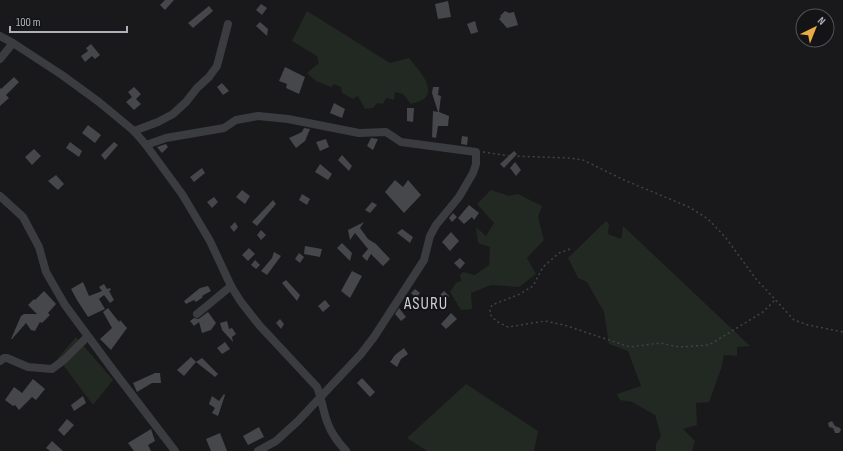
<svg xmlns="http://www.w3.org/2000/svg" width="843" height="451" viewBox="0 0 843 451" font-family="'Sofia Sans Condensed',sans-serif">
<rect width="100%" height="100%" fill="#19191b"/>
<g fill="#212922">
<path d="M307,11l83,52 19,-5c7,9 27,29 16,40 -3,3 -10,4 -14,6l-8,-10 -8,-2 -1,8 -8,-2 -3,6 -6,-1 -4,5 -8,1 -7,-13 -5,3 -11,-6 -1,-6 -7,-3 -3,3 -15,-6 -9,-8 12,-10 -2,-7 -25,-15z"/>
<path d="M491,190l18,6 9,-2 24,12 -4,11 6,23 -17,18 9,16 -17,13 -28,-2 -20,8 1,16 -11,1 -11,-18 6,-9 5,-2 -1,-6 3,-3 12,3 14,-10 1,-18 -12,-4 -2,-16 10,9 8,-13 -17,-19z"/>
<path d="M606,221l3,3 -1,10 13,5 2,-13 127,120 -13,1v9l-13,-1 -3,14 -12,33 -13,1 1,22 -14,4 12,12 -3,10h-36v-7l5,-8 -6,-21 -23,-13 -12,-2 -3,-6 24,-8 -13,-35 -19,-7 -5,-32 -17,-30 -9,-4 -10,-20z"/>
<path d="M76,337l37,43 -20,25 -35,-47z"/>
<path d="M466,384l72,47 -4,20h-107l-20,-13z"/>
</g>
<g fill="#46474b">
<path d="M165,0h9l-9,10 -5,-5z"/>
<path d="M448,1l3,16 -13,2 -3,-15z"/>
<path d="M261,4l6,4 -5,7 -6,-5z"/>
<path d="M209,6l4,5 -20,17 -5,-5z"/>
<path d="M505,11l4,2 5,-1 4,13 -11,3 -8,-9 2,-2 -1,-1z"/>
<path d="M475,21l3,11 -7,2 -4,-10z"/>
<path d="M260,22l8,7 -1,7 -11,-10z"/>
<path d="M91,44l9,11 -5,4 -3,-3 -7,6 -4,-6 7,-5 -2,-3z"/>
<path d="M285,67l20,10 -6,17 -13,-6 1,-4 -8,-3z"/>
<path d="M14,77l5,5 -13,13 3,3 -9,8v-18l1,1z"/>
<path d="M222,83l7,8 -6,4 -6,-8z"/>
<path d="M134,87l7,7 -5,5 5,5 -7,6 -8,-8 6,-5 -4,-5z"/>
<path d="M433,87h6l-1,8 3,1 -2,16 10,4 -1,10h-10l-2,12 -4,-1 1,-26 5,1 -6,-19z"/>
<path d="M334,103l11,6 -3,9 -12,-5z"/>
<path d="M407,108h7l-1,14 -6,-1z"/>
<path d="M88,125l13,10 -6,8 -13,-10z"/>
<path d="M304,128l6,1 -5,12 -9,7 -7,-10 13,-6z"/>
<path d="M462,136l6,1 -1,8 -6,-1z"/>
<path d="M371,138l7,1 -5,11 -6,-4z"/>
<path d="M326,139l3,8 -9,4 -4,-9z"/>
<path d="M70,142l12,9 -3,6 -13,-9z"/>
<path d="M114,142l4,3 -13,15 -4,-5z"/>
<path d="M166,144l2,3 -6,6 -5,-6z"/>
<path d="M34,149l7,7 -9,9 -7,-8z"/>
<path d="M514,151l3,3 -13,14 -4,-4z"/>
<path d="M342,155l10,11 -3,5 -11,-11z"/>
<path d="M515,162l6,8 -5,6 -6,-8z"/>
<path d="M320,164l12,10 -4,6 -13,-8z"/>
<path d="M202,168l3,5 -11,9 -4,-5z"/>
<path d="M56,175l8,9 -6,6 -10,-9z"/>
<path d="M395,180l8,7 5,-7 13,15 -17,18 -19,-21z"/>
<path d="M242,190l8,6 -5,8 -9,-7z"/>
<path d="M302,194l8,5 -3,6 -8,-5z"/>
<path d="M214,197l4,5 -6,6 -5,-6z"/>
<path d="M273,200l3,4 -19,22 -5,-4z"/>
<path d="M372,202l5,3 -7,8 -5,-3z"/>
<path d="M469,205l10,8 -5,7 -2,-3 -8,7 -6,-6z"/>
<path d="M453,213l4,4 -5,5 -3,-4z"/>
<path d="M235,222l3,5 -4,5 -4,-5z"/>
<path d="M364,222l-4,6 8,11 8,5 14,15 -7,7 -12,-12 -4,7 -5,-5 6,-7 -13,-16 -5,7 -2,-10z"/>
<path d="M402,229l11,8 -3,6 -13,-10z"/>
<path d="M261,230l5,5 -5,5 -4,-5z"/>
<path d="M451,232l8,9 -9,10 -8,-9z"/>
<path d="M342,243l10,10 -2,8 -13,-13z"/>
<path d="M305,246l17,3 -2,8 -16,-3z"/>
<path d="M249,248l6,6 -7,7 -6,-6z"/>
<path d="M274,252l7,4 -14,19 -6,-4 11,-13z"/>
<path d="M299,253l5,4 -4,6 -5,-4z"/>
<path d="M460,258l5,5 -5,6 -6,-6z"/>
<path d="M255,260l5,5 -4,4 -5,-4z"/>
<path d="M352,271l10,5 -12,22 -9,-7z"/>
<path d="M286,280l14,15 -3,6 -15,-18z"/>
<path d="M83,282l6,14 13,-5 -3,-4 5,-3 3,5 3,-1 1,2 -2,1 5,9 -4,3 -6,-8 -5,4 6,10 -17,8 -11,-17 -6,-11z"/>
<path d="M208,286l3,5 -9,5 1,1 -7,5 -2,-2 -8,4 -2,-3 16,-13z"/>
<path d="M415,289l5,4 -4,5 -5,-5z"/>
<path d="M44,291l12,13 -8,9 2,2 -8,8 -2,-1 -5,9 -4,-1 -5,-7 -14,16h-1l10,-23 3,-2h13l-9,-9 6,-6 1,1z"/>
<path d="M444,291l5,5 -9,9 -5,-5z"/>
<path d="M325,300l5,6 -7,6 -5,-6z"/>
<path d="M108,308l11,14 1,-2 7,8 -16,22 -11,-11 12,-11 -9,-16z"/>
<path d="M399,308l7,9 -5,4 -6,-7z"/>
<path d="M208,312l8,11 -5,7 -9,3 -3,-11 -5,4 -4,-5 4,-3 4,1 2,-1z"/>
<path d="M451,313l6,6 -11,10 -5,-5z"/>
<path d="M280,319l4,5 -3,5 -5,-6z"/>
<path d="M227,321l2,8 3,-1 4,6 -4,3 1,5 -11,-12 -2,-7z"/>
<path d="M225,342l5,7 -8,5 -5,-6z"/>
<path d="M404,348l4,6 -7,5 -4,8 -7,-5 5,-7z"/>
<path d="M191,357l5,5 -12,14 -7,-6z"/>
<path d="M202,358l16,16 -3,3 -19,-15z"/>
<path d="M155,373h5l1,10h-9l-15,9 -4,-9z"/>
<path d="M362,378l13,14 -5,5 -13,-14z"/>
<path d="M33,379l12,10 -9,11 -4,-3 -13,13 -4,-5 -2,1 -8,-6 9,-13 8,6z"/>
<path d="M224,394l1,1 -7,21 -6,-3 3,-5 -6,-4 3,-8 7,5z"/>
<path d="M83,396l3,7 -12,8 -3,-6z"/>
<path d="M67,419l7,6 -10,11 -6,-6z"/>
<path d="M832,421l3,5 5,2 1,2 -2,3h-4l-2,-5 -4,-1 -1,-4z"/>
<path d="M259,427l5,10 -16,8 -5,-9z"/>
<path d="M151,429l4,12 -7,4 3,6h-17l-6,-8z"/>
<path d="M220,433l7,18h-16l-5,-12z"/>
<path d="M52,441l11,10h-13l-4,-3z"/>
</g>
<g fill="none" stroke-linecap="round" stroke-linejoin="round">
<g stroke="#404347" stroke-width="1.5" stroke-dasharray="2 3" stroke-linecap="butt">
<path d="M483,152l26,4 61,2 13,2 41,20 65,27 19,12 18,19 30,41 38,41 14,5 35,7"/>
<path d="M570,249l-11,4 -16,14 -10,19 -13,8 -28,11 -2,5v4l6,7 12,6 37,-6 19,4 66,22 30,-4 19,4 30,-2 54,-33 13,-13"/>
</g>
<g stroke="#3a3c40" stroke-width="8">
<path d="M0,36l13,7 49,32 37,27 35,29 12,14 36,49 28,47 21,45 10,16 19,24 57,61c5,12 6,25 11,37 4,11 11,19 18,27"/>
<path d="M0,59l13,-16"/>
<path d="M134,131l24,-9 15,-8 13,-12 11,-14 12,-11 8,-11 11,-42"/>
<path d="M146,145l20,-7 58,-10 12,-8 22,-4 30,3 71,14 27,-1 15,10 75,10v12l-3,9 -14,24 -23,28 -6,11 -6,24 -50,77 -13,17 -63,67 -22,20 -18,10"/>
<path d="M0,196l23,21 16,30 7,25 19,33 48,65 62,81"/>
<path d="M197,314l34,-28"/>
<path d="M0,361l4,-3h3l21,9 24,2 13,-10 22,-22"/>
</g>
</g>
<g text-anchor="middle" stroke-width="4" stroke-linejoin="round" paint-order="stroke">
<g font-size="17" letter-spacing="1" fill="#cdd0d6" stroke="#141416">
<text x="426" y="309">ASURU</text>
</g>
</g>
<g transform="translate(815 28) rotate(43)"><circle r="19" fill="#141416" stroke="#515358"/>
<path d="M0-3L7 15L0 10L-7 15Z" fill="#eaab43"/>
<text y="-6" font-size="11" font-weight="bold" text-anchor="middle" fill="#acb1ba">N</text>
</g>
<path d="M10 26v6h117v-6" fill="none" stroke="#acb1ba" stroke-width="2"/>
<text x="16" y="26" font-size="12" fill="#acb1ba" stroke="#141416" stroke-width="3" paint-order="stroke">100 m</text>
</svg>
